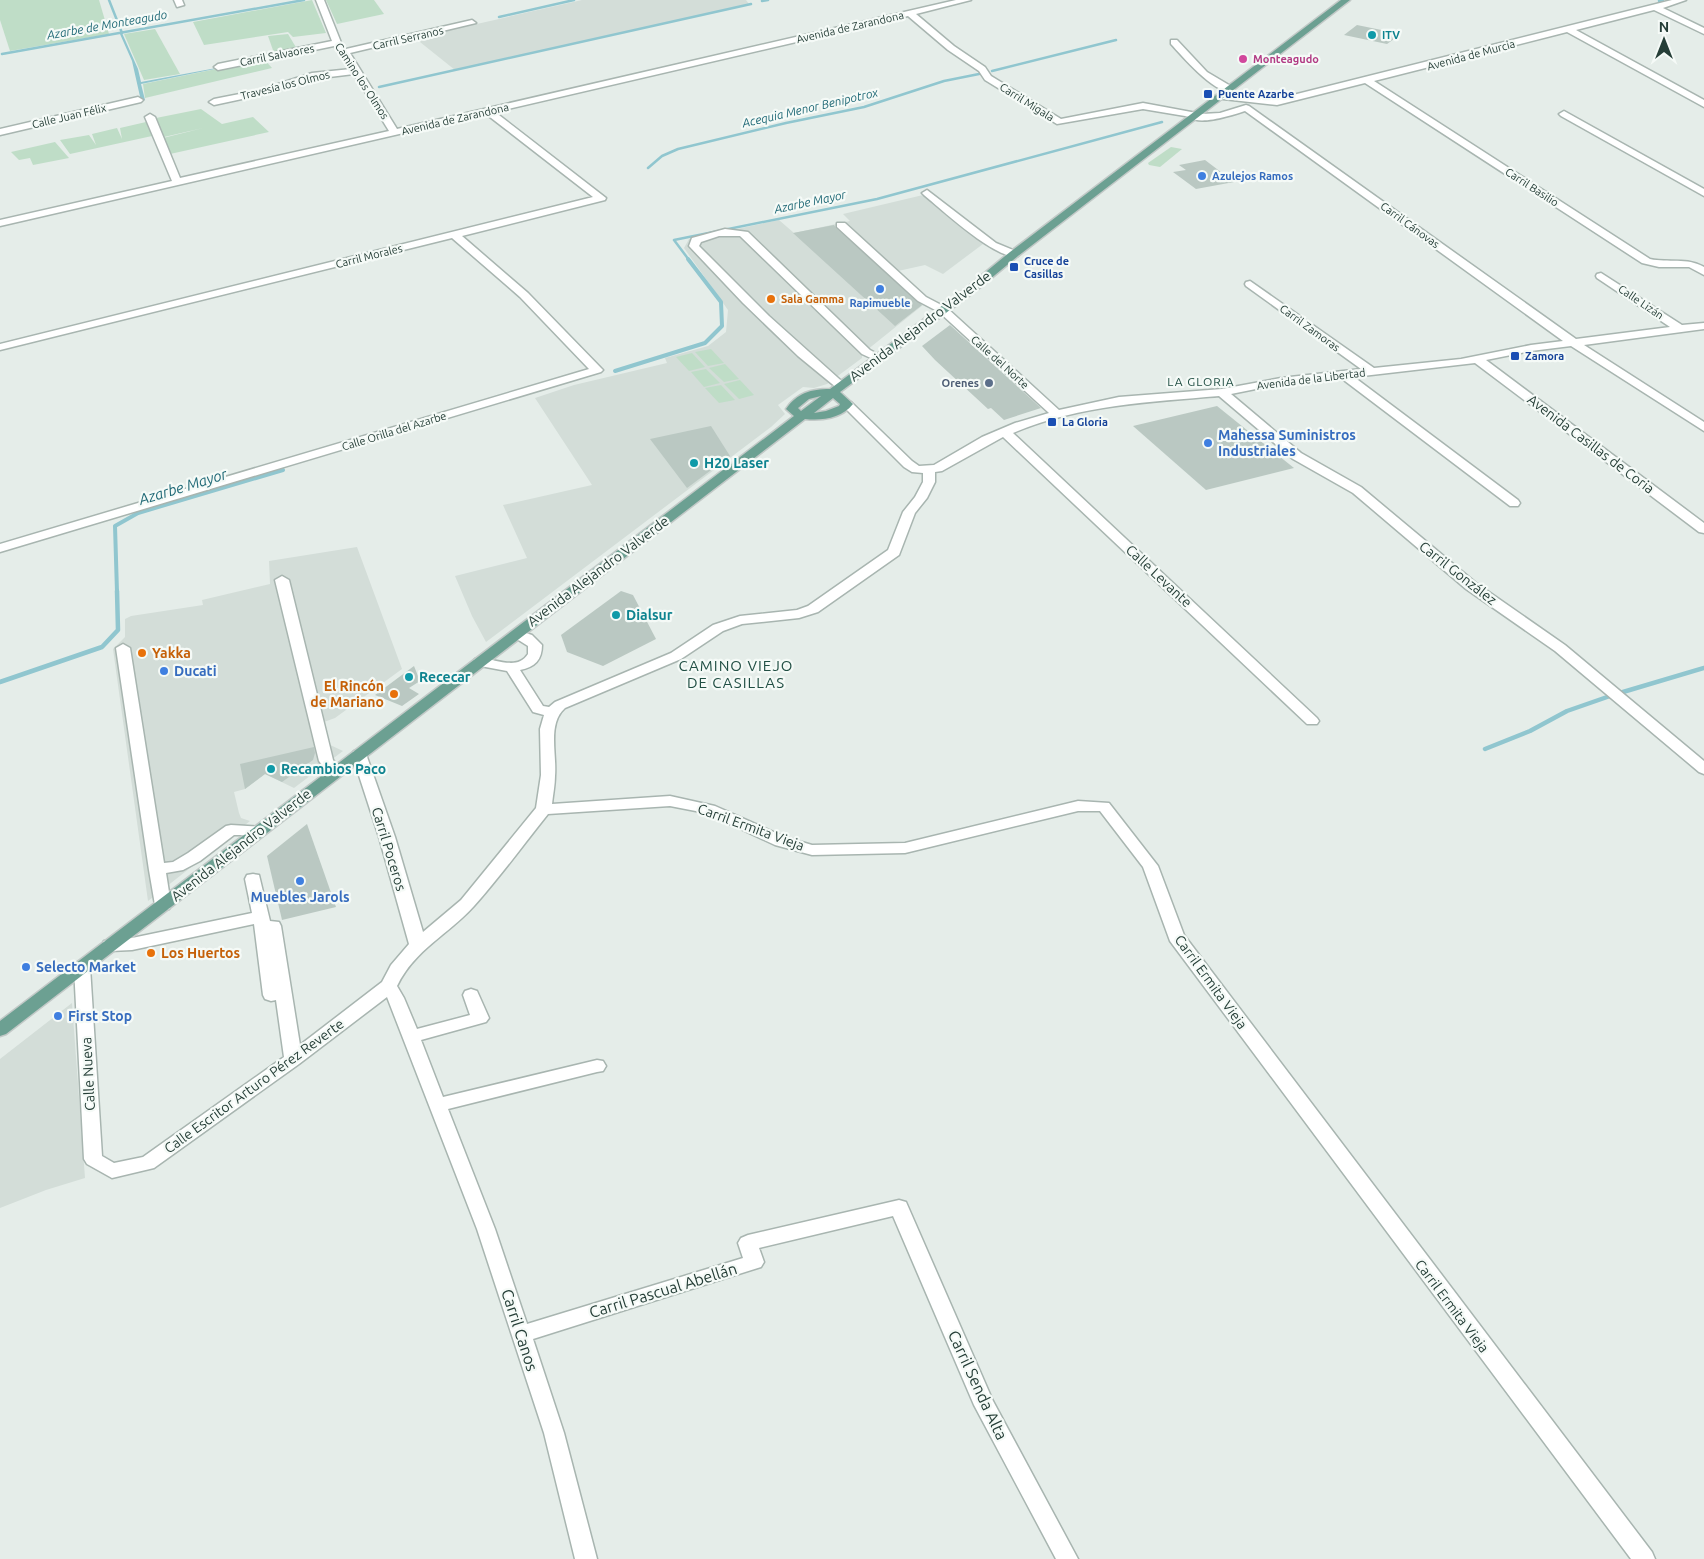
<svg xmlns="http://www.w3.org/2000/svg" width="1704" height="1559" viewBox="0 0 1704 1559" font-family="Ubuntu,sans-serif">
<rect width="100%" height="100%" fill="#e5ede9"/>
<g fill="#d3ddd8">
<path d="M582,0h164l3,4 -294,66 -40,-32z"/>
<path d="M923,195l60,49 -40,30 -18,-9 -36,8 34,32 -61,49v4l-35,26 -13,4 -11,-1 -25,18 7,9 -14,13 -285,215 -14,-26 -17,-40 72,-18 -24,-53 89,-20 -57,-87 39,-13 93,-22 -2,-5 43,-12 18,-14 2,-22 -44,-62 5,-9 90,-19 15,13 56,-12 -7,-7z"/>
<path d="M357,547l45,122 -67,49 -11,4 2,21 17,8 -49,37 -29,-14 -20,15 -11,3 5,21 2,5 9,3 -102,80 -35,-252 12,-12v-18l6,-3 72,-11 -1,-5 68,-16 -1,-23z"/>
<path d="M72,1003l13,175 -39,12 -46,18v-149z"/>
</g>
<g fill="#bfddc7">
<path d="M0,0h99l10,34 -99,17 -10,-31z"/>
<path d="M312,0l14,33 -33,4 -5,-5 -84,13 -11,-23z"/>
<path d="M326,0h48l10,14 -47,10z"/>
<path d="M155,29l25,45 -36,6 -20,-46z"/>
<path d="M288,34l9,15 -23,4 -6,-17z"/>
<path d="M264,59l8,9 -127,30 -2,-14z"/>
<path d="M201,109l21,15 31,-7 16,15 -99,22 -7,-16 40,-10 -39,9 -8,-19z"/>
<path d="M146,122l6,14 -82,18 -10,-14 29,-5 7,10 -4,-11 25,-6 5,11 -2,-11z"/>
<path d="M55,142l14,16 -36,7 -3,-7 -11,2 -8,-8z"/>
<path d="M1171,147l11,2 -22,18 -11,-2 -1,-2z"/>
<path d="M711,349l13,14 -16,3 -13,-14z"/>
<path d="M692,353l13,14 -16,4 -13,-14z"/>
<path d="M725,364l14,15 -15,3 -15,-14z"/>
<path d="M706,369l14,14 -16,4 -13,-15z"/>
<path d="M740,380l14,15 -15,4 -15,-15z"/>
<path d="M721,385l14,15 -16,3 -14,-15z"/>
</g>
<path fill="#90c6cf" d="M122,33l16,36 3,13 113,-21 -113,23 4,16 -4,1 -9,-40 -12,-27z"/>
<g fill="none" stroke-linecap="round" stroke-linejoin="round">
<g stroke="#90c6cf" stroke-width="2.5">
<path d="M109,0l13,33"/>
<path d="M762,1l6,-1"/>
<path d="M1659,1l4,-1"/>
<path d="M499,17l75,-17"/>
<path d="M2,54l302,-54"/>
<path d="M992,71l124,-31"/>
<path d="M379,87l372,-83"/>
<path d="M648,168l14,-12 16,-7 108,-26 78,-16 80,-26 35,-7"/>
<path d="M689,260l-15,-20 203,-41 285,-77"/>
</g>
<g stroke="#90c6cf" stroke-width="4">
<path d="M615,371l90,-28 17,-17 -1,-24 -33,-43"/>
<path d="M117,592l-2,-66 23,-13 145,-43"/>
</g>
<g stroke="#90c6cf" stroke-width="4.5">
<path d="M0,682l102,-35 16,-17 -1,-39"/>
<path d="M1623,692l81,-24"/>
<path d="M1485,749l45,-18 37,-20 43,-15"/>
</g>
</g>
<g fill="#bac8c2">
<path d="M1357,25l44,9 -14,10 -43,-9z"/>
<path d="M1205,160l29,22 -38,7 -23,-17 13,-2 -7,-5z"/>
<path d="M834,225l2,3 86,77 -27,21 -102,-93z"/>
<path d="M950,325l91,83 -37,12 -13,-12 -3,1 -53,-49 -13,-14z"/>
<path d="M1217,406l77,62 -88,22 -73,-64z"/>
<path d="M711,426l19,30 -43,32 -37,-49z"/>
<path d="M621,591l12,4 23,44 -53,27 -36,-14 -6,-17z"/>
<path d="M414,666l6,15 -11,7 10,6 -17,12 -27,-11z"/>
<path d="M314,747l1,6 -2,7 -31,22 -17,-8 -20,15 -5,-25z"/>
<path d="M307,824l29,83 -54,13 -15,-64z"/>
</g>
<g fill="none" stroke-linecap="round" stroke-linejoin="round">
<g stroke="#a8b5b0" stroke-width="3">
<g id="minor">
<path d="M174,0h8l2,5 -7,2z"/>
<path d="M316,0h8l18,45 4,4 126,-29 4,3 -126,30 47,76 559,-129h15l-55,14 38,32 31,21 6,9 70,43 82,-16 59,11 18,-1 26,-8 3,1 327,233 94,-12 -73,-49 -1,-2 1,-2 4,-1 81,52 22,-2v6l-120,16 120,77v9l-133,-85 -40,5 -45,9 218,163v10l-5,-1 -224,-169 -121,14 164,123 2,3 -2,3h-8l-169,-128 -60,6 -50,10 70,59 60,34 115,96 89,62 139,116v13l-5,-2 -144,-121 -89,-62 -113,-96 -60,-34 -74,-63c-69,6 -141,9 -206,37l304,285 2,3 -2,3h-10l-304,-287 -61,34 -7,1v10l-8,16 -12,15 -16,42 -81,57 -19,6 -57,6 -19,7 -42,28 -116,49c-18,16 -8,46 -10,68 0,9 -2,18 -3,28l118,-8 45,10 70,31 27,8 93,-2 173,-42 31,2 49,63 26,69 468,617 3,7h-24l-461,-618 -27,-74 -43,-56h-22l-173,42 -93,2 -37,-10 -69,-32 -36,-7 -122,8c-24,30 -48,63 -74,92 -26,29 -59,43 -77,80l7,12 13,31 53,-14 -7,-20 2,-4 6,-2 6,2 12,27 -3,4 -65,18 22,57 154,-37 6,1 3,5 -3,5 -6,1 -149,37 47,120 32,95 216,-66 -5,-15 3,-5 7,-3 151,-35 7,2 87,199 85,158h-22l-82,-154 -81,-189 -134,32 5,14 -3,5 -228,72 31,94 33,126h-22l-31,-126 -67,-204 -90,-232 -88,67 -145,104 -42,10 -25,-14 -3,-5 -10,-192 2,-4 6,-2 6,2 2,4 12,189 12,7 29,-6 141,-100 -8,-57 -5,1 -6,-2 -2,-4 -9,-71 -122,26 -22,1 -6,-2 -2,-4 2,-4 28,-3 120,-25 -7,-34 2,-4 6,-1 6,1 11,46 9,1 2,4 19,119 82,-63 9,-17 18,-21 -30,-107 -27,-83 2,-3h10l2,3 29,83 28,95 38,-32 75,-92 5,-33 -1,-46 4,-14 -11,-3 -26,-41 -32,-6 -2,-3 2,-3c16,-4 41,14 53,-5v-8l-19,-12 7,-4 16,5 10,10c0,15 -7,22 -22,25l23,36 6,1 6,-5 116,-49 42,-28 27,-9 57,-6 11,-4 80,-56 15,-38 12,-15 8,-15v-9l-11,-1 -8,-5 -63,-63 2,-2h8l61,59 7,5 15,-1 48,-28 33,-14 34,-10 -110,-101 -21,-11 -81,-74v-4h8l81,74 21,11 112,102 60,-13 103,-8 59,-11 80,-9 -115,-83 -1,-2 1,-2 4,-1 124,87 87,-9 70,-14 32,-4 -318,-230c-12,4 -47,15 -54,6l-48,-8 -86,15 -72,-44 -6,-9 -31,-21 -40,-34 -413,96 111,86 -1,2 -143,36 66,57 73,75 2,2 -2,2 -601,180v-8l589,-175 -69,-72 -68,-59 -452,112v-6l593,-147 -107,-83 -486,112v-6l172,-39 -27,-64 5,-3 5,3 25,61 209,-47 -35,-57 -41,5 -48,15 -51,11 -5,-3 5,-3 46,-9 52,-17 39,-4 -17,-23 -116,24 -4,-3 4,-3 114,-23z"/>
<path d="M1672,0h14l-23,8 41,20v6l-50,-24 -78,20 128,70v7l-137,-75 -193,49 276,178c18,4 37,-2 54,8v8l-15,-8h-30l-17,-4 -277,-180 -88,22 -54,-6 -5,-3 5,-3 54,6z"/>
<path d="M1171,40h6l30,32 27,16v4c-19,3 -51,-35 -63,-48z"/>
<path d="M138,97l5,3 -2,2 -141,33v-6z"/>
<path d="M1564,111l140,78v7l-143,-80 -2,-2z"/>
<path d="M927,190l69,53 22,9 1,2 -1,2c-21,5 -77,-47 -94,-61l-2,-2z"/>
<path d="M725,229l23,3 122,118 15,8 -2,2h-8l-13,-6 -122,-118h-21l-18,6 -2,4 70,70 78,70 -2,2h-8l-39,-32 -55,-53 -54,-57 3,-8z"/>
<path d="M282,576l7,4 44,180 9,12 -2,3h-10l-11,-14 -44,-181z"/>
<path d="M123,644l7,4 34,215 9,-1 15,-9 38,-27 5,-1 32,2 3,4 -3,4h-29l-34,26 -17,9 -17,3 5,32 -2,4 -6,1 -6,-1 -2,-4 -6,-35 -33,-222z"/>
</g>
</g>
<g stroke="#c2c9c7" stroke-width="3">
<path id="major" d="M1341,0h9l-332,256 -40,33 -138,103 13,12c-11,14 -31,17 -48,15l-799,615 -6,2v-15l794,-605 -8,-7c11,-16 25,-20 44,-20l140,-104 40,-33zM821,396l-20,15 -3,-3 11,-9zM833,398l7,6 -1,2 -13,5 -12,2z"/>
</g>
<use href="#minor" fill="#fff" fill-rule="evenodd"/>
<use href="#major" fill="#6ca092" fill-rule="evenodd"/>
</g>
<g fill="#0f9aa8" stroke="#f5faf7" stroke-width="2">
<circle cx="1372" cy="35" r="5"/>
<circle cx="694" cy="463" r="5"/>
<circle cx="616" cy="615" r="5"/>
<circle cx="409" cy="677" r="5"/>
<circle cx="271" cy="769" r="5"/>
</g>
<circle fill="#d1479c" stroke="#f5faf7" stroke-width="2" cx="1243" cy="59" r="5"/>
<g fill="#1a4fb4" stroke="#f5faf7" stroke-width="2">
<rect x="1203" y="89" width="10" height="10" rx="2.5"/>
<rect x="1009" y="262" width="10" height="10" rx="2.5"/>
<rect x="1510" y="351" width="10" height="10" rx="2.5"/>
<rect x="1047" y="417" width="10" height="10" rx="2.5"/>
</g>
<g fill="#3f7fe0" stroke="#f5faf7" stroke-width="2">
<circle cx="1202" cy="176" r="5"/>
<circle cx="880" cy="289" r="5"/>
<circle cx="1208" cy="443" r="5"/>
<circle cx="164" cy="671" r="5"/>
<circle cx="300" cy="881" r="5"/>
<circle cx="26" cy="967" r="5"/>
<circle cx="58" cy="1016" r="5"/>
</g>
<g fill="#e8710a" stroke="#f5faf7" stroke-width="2">
<circle cx="771" cy="299" r="5"/>
<circle cx="142" cy="653" r="5"/>
<circle cx="394" cy="694" r="5"/>
<circle cx="151" cy="953" r="5"/>
</g>
<circle fill="#5c6f8a" stroke="#f5faf7" stroke-width="2" cx="989" cy="383" r="5"/>
<g text-anchor="middle" stroke-width="4.5" stroke-linejoin="round" paint-order="stroke">
<g font-size="11" fill="#253e37" stroke="#f5faf7">
<text transform="translate(850 27) rotate(-13)" y="4">Avenida de Zarandona</text>
<text transform="translate(408 38) rotate(-13)" y="4">Carril Serranos</text>
<text transform="translate(277 55) rotate(-11)" y="4">Carril Salvaores</text>
<text transform="translate(1471 55) rotate(-15)" y="4">Avenida de Murcia</text>
<text transform="translate(362 81) rotate(57)" y="4">Camino los Olmos</text>
<text transform="translate(285 85) rotate(-14)" y="4">Travesía los Olmos</text>
<text transform="translate(1027 102) rotate(32)" y="4">Carril Migala</text>
<text transform="translate(69 116) rotate(-13)" y="4">Calle Juan Félix</text>
<text transform="translate(455 119) rotate(-13)" y="4">Avenida de Zarandona</text>
<text transform="translate(1532 187) rotate(33)" y="4">Carril Basilio</text>
<text transform="translate(1410 225) rotate(36)" y="4">Carril Cánovas</text>
<text transform="translate(369 256) rotate(-14)" y="4">Carril Morales</text>
<text transform="translate(1641 302) rotate(34)" y="4">Calle Lizán</text>
<text transform="translate(1310 328) rotate(36)" y="4">Carril Zamoras</text>
<text transform="translate(1000 362) rotate(42)" y="4">Calle del Norte</text>
<text transform="translate(1311 379) rotate(-7)" y="4">Avenida de la Libertad</text>
<text transform="translate(394 431) rotate(-17)" y="4">Calle Orilla del Azarbe</text>
</g>
<g font-size="11" font-weight="bold" fill="#0d838f" stroke="#f5faf7" text-anchor="start">
<text x="1382" y="39">ITV</text>
</g>
<g font-size="11" font-weight="bold" fill="#b23c85" stroke="#f5faf7" text-anchor="start">
<text x="1253" y="63">Monteagudo</text>
</g>
<g font-size="11" font-weight="bold" fill="#164399" stroke="#f5faf7" text-anchor="start">
<text x="1218" y="98">Puente Azarbe</text>
<text x="1024" y="265">Cruce de<tspan x="1024" dy="13">Casillas</tspan></text>
<text x="1525" y="360">Zamora</text>
<text x="1062" y="426">La Gloria</text>
</g>
<g font-size="11" font-weight="bold" fill="#366cbe" stroke="#f5faf7" text-anchor="start">
<text x="1212" y="180">Azulejos Ramos</text>
<text x="880" y="307" text-anchor="middle">Rapimueble</text>
</g>
<g font-size="11" font-weight="bold" fill="#c56008" stroke="#f5faf7" text-anchor="start">
<text x="781" y="303">Sala Gamma</text>
</g>
<g font-size="11" font-weight="bold" fill="#4e5e75" stroke="#f5faf7" text-anchor="end">
<text x="979" y="387">Orenes</text>
</g>
<g font-size="12" font-style="italic" fill="#216a77" stroke="#f5faf7">
<text transform="translate(107 25) rotate(-10)" y="4">Azarbe de Monteagudo</text>
<text transform="translate(810 108) rotate(-13)" y="4">Acequia Menor Benipotrox</text>
<text transform="translate(810 202) rotate(-12)" y="4">Azarbe Mayor</text>
</g>
<g font-size="12" letter-spacing="1" fill="#214f44" stroke="#f5faf7">
<text x="1201" y="386">LA GLORIA</text>
</g>
<g font-size="14" fill="#253e37" stroke="#f5faf7">
<text transform="translate(920 326) rotate(-37)" y="5">Avenida Alejandro Valverde</text>
<text transform="translate(1591 444) rotate(37)" y="5">Avenida Casillas de Coria</text>
<text transform="translate(598 571) rotate(-37)" y="5">Avenida Alejandro Valverde</text>
<text transform="translate(1458 573) rotate(38)" y="5">Carril González</text>
<text transform="translate(1159 576) rotate(43)" y="5">Calle Levante</text>
<text transform="translate(751 827) rotate(20)" y="5">Carril Ermita Vieja</text>
<text transform="translate(241 845) rotate(-38)" y="5">Avenida Alejandro Valverde</text>
<text transform="translate(389 849) rotate(73)" y="5">Carril Poceros</text>
<text transform="translate(1211 982) rotate(54)" y="5">Carril Ermita Vieja</text>
<text transform="translate(88 1074) rotate(-93)" y="5">Calle Nueva</text>
<text transform="translate(254 1086) rotate(-36)" y="5">Calle Escritor Arturo Pérez Reverte</text>
<text transform="translate(1452 1306) rotate(53)" y="5">Carril Ermita Vieja</text>
</g>
<g font-size="14" font-weight="bold" fill="#366cbe" stroke="#f5faf7" text-anchor="start">
<text x="1218" y="440">Mahessa Suministros<tspan x="1218" dy="16">Industriales</tspan></text>
<text x="174" y="676">Ducati</text>
<text x="300" y="902" text-anchor="middle">Muebles Jarols</text>
<text x="36" y="972">Selecto Market</text>
<text x="68" y="1021">First Stop</text>
</g>
<g font-size="14" font-weight="bold" fill="#0d838f" stroke="#f5faf7" text-anchor="start">
<text x="704" y="468">H20 Laser</text>
<text x="626" y="620">Dialsur</text>
<text x="419" y="682">Rececar</text>
<text x="281" y="774">Recambios Paco</text>
</g>
<g font-size="14" font-weight="bold" fill="#c56008" stroke="#f5faf7" text-anchor="start">
<text x="152" y="658">Yakka</text>
<text x="384" y="691" text-anchor="end">El Rincón<tspan x="384" dy="16">de Mariano</tspan></text>
<text x="161" y="958">Los Huertos</text>
</g>
<g font-size="15" font-style="italic" fill="#216a77" stroke="#f5faf7">
<text transform="translate(183 487) rotate(-17)" y="5">Azarbe Mayor</text>
</g>
<g font-size="15" letter-spacing="1" fill="#214f44" stroke="#f5faf7">
<text x="736" y="671">CAMINO VIEJO<tspan x="736" dy="17">DE CASILLAS</tspan></text>
</g>
<g font-size="16" fill="#253e37" stroke="#f5faf7">
<text transform="translate(663 1290) rotate(-17)" y="6">Carril Pascual Abellán</text>
<text transform="translate(520 1330) rotate(72)" y="6">Carril Canos</text>
<text transform="translate(978 1385) rotate(65)" y="6">Carril Senda Alta</text>
</g>
</g>
<g transform="translate(1664 40)" stroke="#f5faf7" stroke-width="4" paint-order="stroke">
<path d="M0-4L9 19L0 12L-9 19Z" fill="#253e37"/>
<text y="-8" font-size="14" font-weight="bold" text-anchor="middle" fill="#253e37">N</text>
</g>
</svg>
